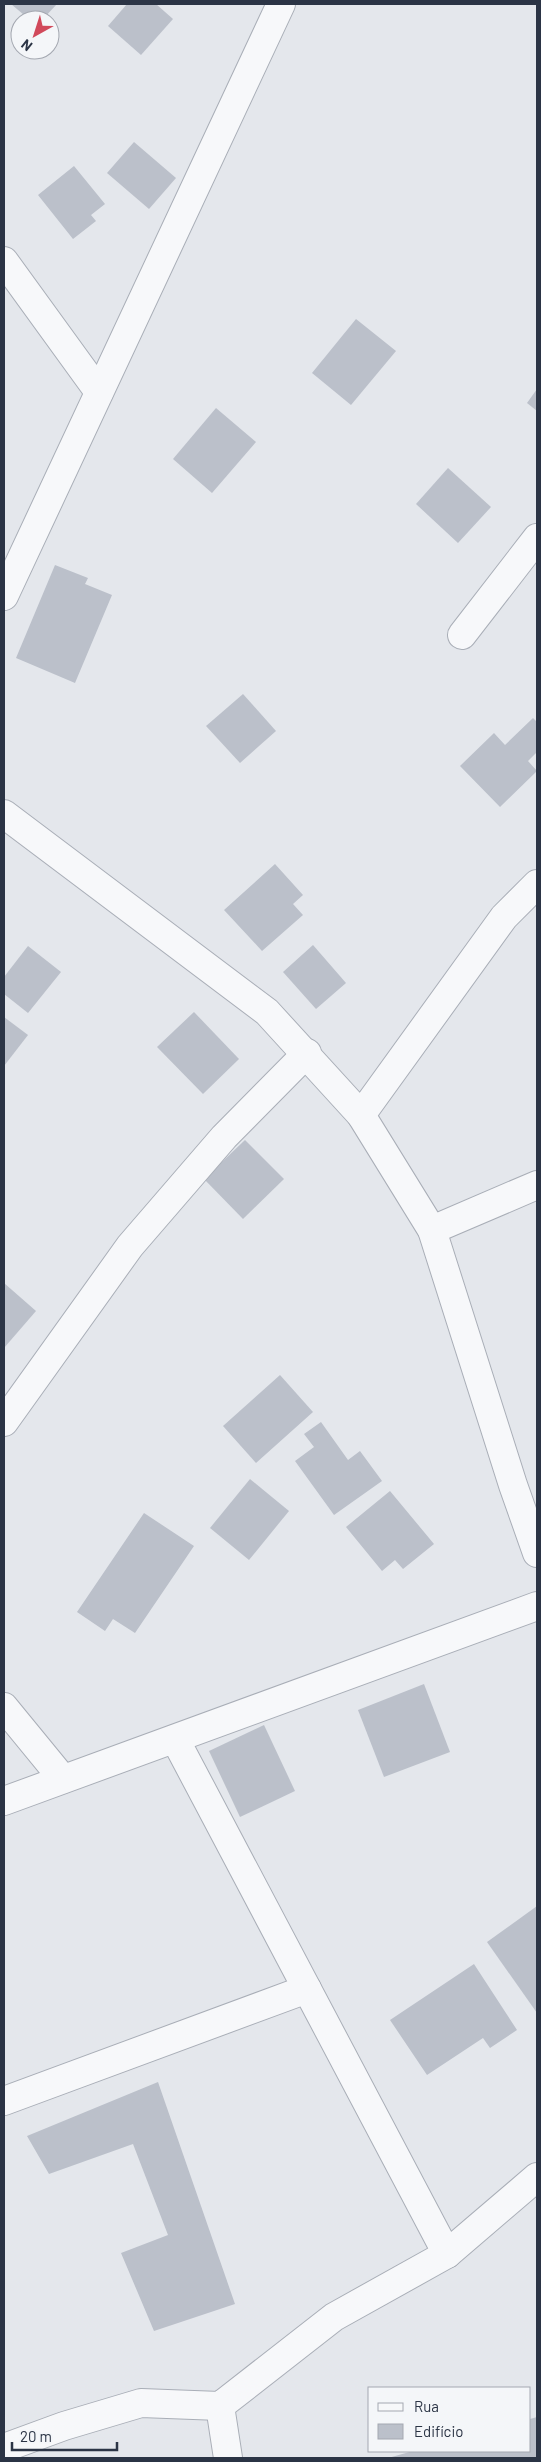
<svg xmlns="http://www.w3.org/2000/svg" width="541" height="2462" viewBox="0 0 541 2462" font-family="Barlow,sans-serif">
<rect width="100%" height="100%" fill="#e4e7ec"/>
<g fill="#bbc0ca">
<path d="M11,4h46l-15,16h-12z"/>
<path d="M127,4h29l17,15 -32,36 -33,-29z"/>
<path d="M134,142l42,36 -27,31 -42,-36z"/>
<path d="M74,166l31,38 -14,11 5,6 -23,18 -35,-44z"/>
<path d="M356,319l40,32 -45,54 -39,-32z"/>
<path d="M537,389v22l-10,-8z"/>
<path d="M216,408l40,34 -44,51 -39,-34z"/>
<path d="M448,468l43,39 -33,36 -42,-39z"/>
<path d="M55,565l33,13 -3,6 27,11 -37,88 -59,-25z"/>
<path d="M243,694l33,37 -36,32 -34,-37z"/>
<path d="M533,718l4,4v30l-9,9 9,10 -37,36 -40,-41 34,-33 11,12z"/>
<path d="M275,864l28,31 -10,9 10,11 -41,36 -38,-41z"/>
<path d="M313,945l33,38 -30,26 -33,-37z"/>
<path d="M28,946l33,26 -33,41 -24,-19v-17z"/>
<path d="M194,1012l45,47 -36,35 -46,-47z"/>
<path d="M4,1017l24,18 -24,31z"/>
<path d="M245,1140l39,39 -41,40 -39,-40z"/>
<path d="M4,1283l32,28 -32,37z"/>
<path d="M280,1375l33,37 -57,51 -33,-37z"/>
<path d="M321,1422l27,38 12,-9 22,30 -48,34 -39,-54 19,-14 -10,-13z"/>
<path d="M250,1479l39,32 -40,49 -39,-32z"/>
<path d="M390,1491l44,53 -31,25 -8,-9 -13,11 -36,-44z"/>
<path d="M144,1513l50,33 -59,87 -22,-14 -8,12 -28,-19z"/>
<path d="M424,1684l26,68 -66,25 -26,-67z"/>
<path d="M264,1725l31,66 -55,26 -31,-66z"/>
<path d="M537,1906v107l-50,-71z"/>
<path d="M474,1964l43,66 -27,18 -7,-10 -56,37 -37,-55z"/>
<path d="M158,2082l77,222 -81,27 -33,-78 47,-18 -35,-91 -84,30 -22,-38z"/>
<path d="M537,2417v41h-149l25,-7h117v-32z"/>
</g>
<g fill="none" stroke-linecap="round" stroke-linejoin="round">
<g stroke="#a9aeb7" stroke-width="30">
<g id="minor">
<path d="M4,261l95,131"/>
<path d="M4,596l277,-592"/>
<path d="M462,635l75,-97"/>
<path d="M4,814l263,198 94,103 71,115 81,255 24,68"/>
<path d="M361,1115l143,-198 33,-33"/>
<path d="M432,1230l105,-45"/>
<path d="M4,1422l126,-176 94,-109 83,-84"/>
<path d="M4,1707l59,72"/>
<path d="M175,1739l272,515"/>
<path d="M4,1801l533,-195"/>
<path d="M4,2101l303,-112"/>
<path d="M220,2406l8,52"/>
<path d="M4,2448l60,-22 77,-23 79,3 114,-89 113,-63 90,-77"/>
</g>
</g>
<use href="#minor" stroke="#f7f8fa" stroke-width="28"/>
</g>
<rect width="541" height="2462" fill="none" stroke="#2b3445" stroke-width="10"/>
<rect x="368" y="2387" width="162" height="65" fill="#f4f6f9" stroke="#a4a8b1"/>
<rect x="378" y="2403" width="25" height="8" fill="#f7f8fa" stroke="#a4a8b1"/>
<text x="414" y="2412" font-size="15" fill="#2b3445">Rua</text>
<rect x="378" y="2424" width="25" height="15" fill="#bbc0ca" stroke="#a4a8b1"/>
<text x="414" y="2437" font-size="15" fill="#2b3445">Edifício</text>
<g transform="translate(35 35) rotate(219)"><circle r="24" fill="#f4f6f9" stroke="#a4a8b1"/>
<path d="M0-4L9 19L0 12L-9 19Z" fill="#d1495b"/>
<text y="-8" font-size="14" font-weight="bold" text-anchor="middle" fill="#2b3445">N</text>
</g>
<path d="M12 2442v8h105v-8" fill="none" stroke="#2b3445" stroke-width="2.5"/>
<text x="20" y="2442" font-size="15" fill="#2b3445" stroke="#f4f6f9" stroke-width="4" paint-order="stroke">20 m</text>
</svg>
